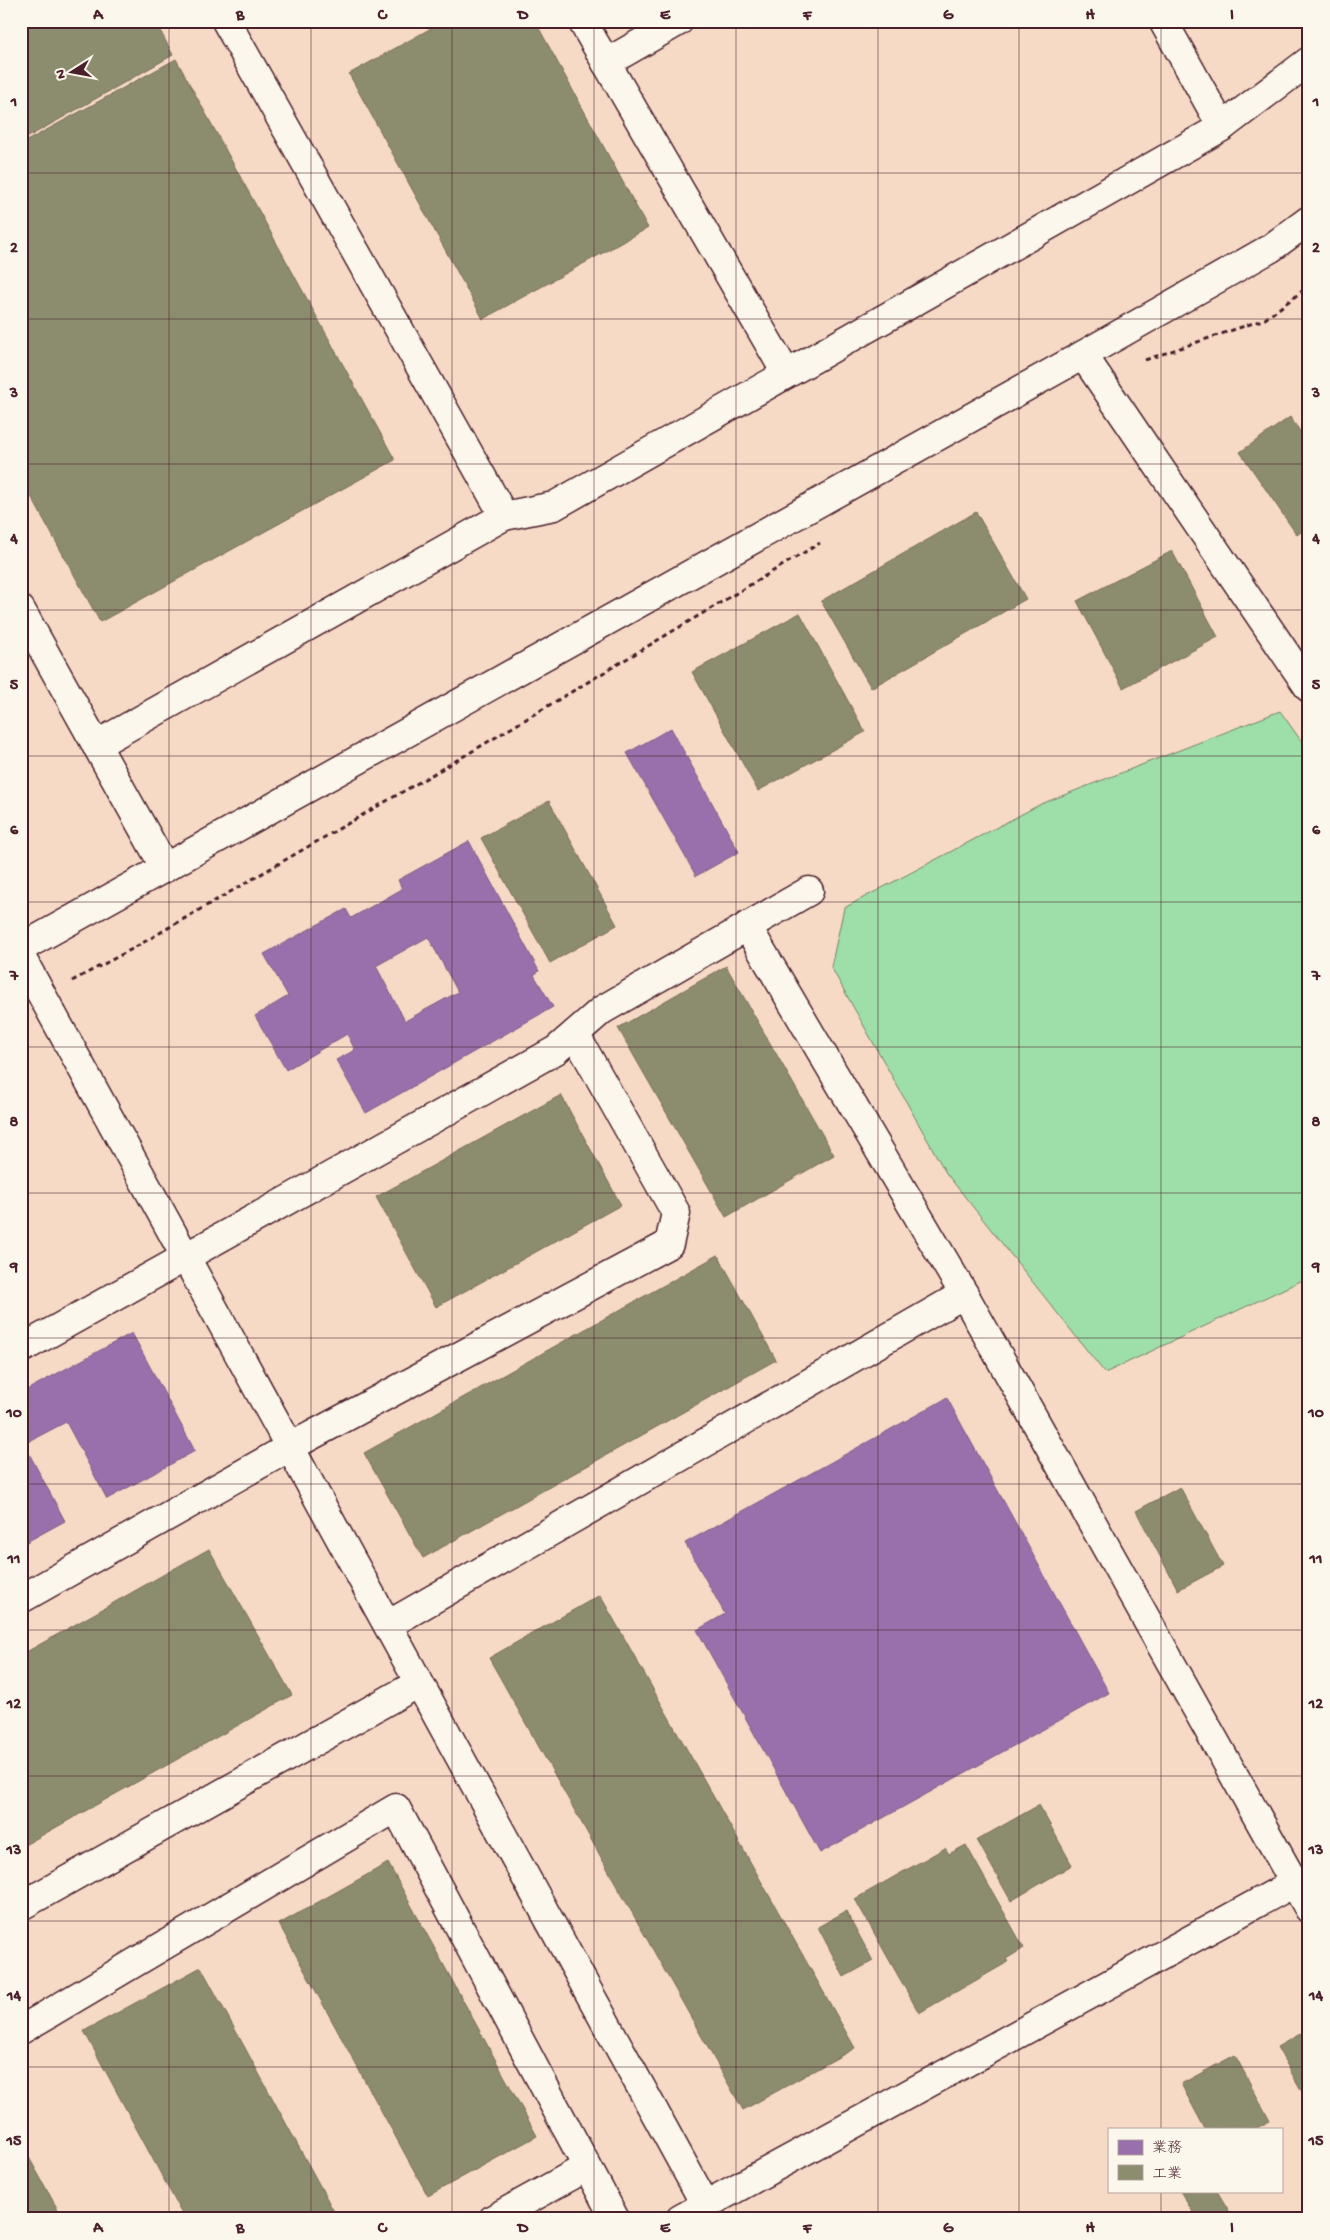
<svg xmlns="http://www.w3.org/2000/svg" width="1330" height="2240" viewBox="0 0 1330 2240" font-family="'Gochi Hand','Klee One',sans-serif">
<rect width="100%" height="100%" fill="#f8e6d6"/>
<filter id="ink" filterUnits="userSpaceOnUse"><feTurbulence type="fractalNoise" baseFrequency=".02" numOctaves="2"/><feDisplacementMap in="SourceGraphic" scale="10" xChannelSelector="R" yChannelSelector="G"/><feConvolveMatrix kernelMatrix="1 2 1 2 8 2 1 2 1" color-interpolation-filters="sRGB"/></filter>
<g filter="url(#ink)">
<path fill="#f6dac6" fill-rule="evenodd" d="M21,21h1288v2198h-1288zM1109,2129h172v62h-172z"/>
<path fill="#9edfa9" stroke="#747f6a" d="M1280,711l29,41v525l-204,96 -159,-200 -115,-206 13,-59 197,-104z"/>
<g fill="#9970ab" stroke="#815885" fill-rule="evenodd">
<path d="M671,728l68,124 -43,24 -69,-123z"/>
<path d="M469,841l70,130 -5,4 19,32 -187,106 -30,-53 19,-10 -8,-16 -61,36 -31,-54 33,-20 -24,-42 82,-45 5,9 51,-29 -4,-9zM428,937l30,55 -53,29 -29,-55z"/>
<path d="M132,1333l63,118 -88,48 -41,-77 -42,22 41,77 -44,24v-152z"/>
<path d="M947,1398l162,295 -289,160 -123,-223 28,-16 -40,-71z"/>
</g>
<g fill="#8c8c6e" stroke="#786b5a">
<path d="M21,21h134l18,34 -152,86z"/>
<path d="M444,21h91l113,207 -165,91 -134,-245z"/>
<path d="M176,59l219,401 -295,162 -79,-144v-334z"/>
<path d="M1290,417l19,27v82l-12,9 -57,-83z"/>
<path d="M976,512l50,87 -155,89 -50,-87z"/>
<path d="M1172,551l46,86 -95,51 -46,-87z"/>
<path d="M800,613l65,119 -107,59 -66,-119z"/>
<path d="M549,801l68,124 -67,38 -69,-125z"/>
<path d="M726,966l108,189 -108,62 -108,-189z"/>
<path d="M561,1095l60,110 -185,102 -60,-110z"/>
<path d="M718,1255l58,105 -353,198 -59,-105z"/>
<path d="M1180,1487l43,79 -45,24 -42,-79z"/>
<path d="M209,1549l83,146 -271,152v-192z"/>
<path d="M600,1595l255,453 -112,62 -254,-452z"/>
<path d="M1039,1805l33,60 -61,36 -34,-61z"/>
<path d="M966,1845l58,103 -18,11 2,3 -89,51 -64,-114 90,-51 4,6z"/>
<path d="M388,1863l149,273 -109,60 -149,-272z"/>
<path d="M846,1911l27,50 -29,16 -26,-50z"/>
<path d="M201,1967l137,252h-153l-101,-188z"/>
<path d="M1309,2029v75l-32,-57z"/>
<path d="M1235,2055l35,66 -15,8h-50l-24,-45z"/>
<path d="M21,2143l42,76h-42z"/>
<path d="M1180,2191h37l15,25 -4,3h-31z"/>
</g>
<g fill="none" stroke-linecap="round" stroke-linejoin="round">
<g stroke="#4a1f2b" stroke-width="31">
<g id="minor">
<path d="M582,21l204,352"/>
<path d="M1163,21l59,106"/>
<path d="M606,63l73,-42"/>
<path d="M1083,355l226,333"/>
<path d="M504,516l50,-10 668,-379 87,-66"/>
<path d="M21,610l144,258"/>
<path d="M96,745l408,-229 -278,-495"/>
<path d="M747,926l217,368 345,615"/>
<path d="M21,948l1062,-593 188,-107 38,-28"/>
<path d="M21,957l684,1247"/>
<path d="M21,1349l535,-299 46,-40 207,-119"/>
<path d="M21,1599l269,-152 379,-203 7,-31 -101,-179"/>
<path d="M388,1625l576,-331"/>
<path d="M21,1906l398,-223"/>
<path d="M21,2030l375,-222 219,411"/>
<path d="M493,2219l94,-52"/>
<path d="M680,2219l614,-336"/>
</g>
</g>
<g stroke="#4a1f2b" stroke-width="3" stroke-dasharray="5 4" stroke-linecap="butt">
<path d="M1145,360l120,-41 44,-33"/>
<path d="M72,981l60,-32 339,-197 349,-209"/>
</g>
<use href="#minor" stroke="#fbf7ec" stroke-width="28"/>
</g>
</g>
<path fill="none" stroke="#4a1f2b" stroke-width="1" stroke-opacity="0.55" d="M169,21v2198M311,21v2198M452,21v2198M594,21v2198M736,21v2198M878,21v2198M1019,21v2198M1161,21v2108M21,173h1288M21,319h1288M21,464h1288M21,610h1288M21,756h1288M21,902h1288M21,1047h1288M21,1193h1288M21,1338h1288M21,1484h1288M21,1630h1288M21,1776h1288M21,1921h1288M21,2067h1288M1161,2191v28"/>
<rect width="1330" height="2240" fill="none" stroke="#fbf7ec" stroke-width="55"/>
<rect x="1108" y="2128" width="175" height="65" fill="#fbf7ec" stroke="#b4a19f"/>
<rect x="1118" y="2140" width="25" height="15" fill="#9970ab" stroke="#b4a19f"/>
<text x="1152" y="2152" font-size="15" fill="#4a1f2b">業務</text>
<rect x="1118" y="2165" width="25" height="15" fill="#8c8c6e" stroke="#b4a19f"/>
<text x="1152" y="2178" font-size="15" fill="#4a1f2b">工業</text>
<g transform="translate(72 72) rotate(259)" stroke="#fbf7ec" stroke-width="4" paint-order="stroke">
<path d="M0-4L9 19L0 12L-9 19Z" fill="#4a1f2b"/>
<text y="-8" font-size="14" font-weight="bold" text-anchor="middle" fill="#4a1f2b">N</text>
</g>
<rect x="28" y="28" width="1274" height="2184" fill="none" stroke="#4a1f2b" stroke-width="2"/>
<g font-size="16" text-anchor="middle" font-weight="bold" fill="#4a1f2b">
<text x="98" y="19">A</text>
<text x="240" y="19">B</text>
<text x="382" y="19">C</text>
<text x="523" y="19">D</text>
<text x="665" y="19">E</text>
<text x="807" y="19">F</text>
<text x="948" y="19">G</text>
<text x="1090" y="19">H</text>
<text x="1232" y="19">I</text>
<text x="14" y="106">1</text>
<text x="1316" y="106">1</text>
<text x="14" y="252">2</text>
<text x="1316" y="252">2</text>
<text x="14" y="397">3</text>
<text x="1316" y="397">3</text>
<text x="14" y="543">4</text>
<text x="1316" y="543">4</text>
<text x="14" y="689">5</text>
<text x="1316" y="689">5</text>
<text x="14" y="834">6</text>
<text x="1316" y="834">6</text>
<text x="14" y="980">7</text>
<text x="1316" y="980">7</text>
<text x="14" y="1126">8</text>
<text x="1316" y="1126">8</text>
<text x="14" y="1271">9</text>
<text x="1316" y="1271">9</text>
<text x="14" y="1417">10</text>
<text x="1316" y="1417">10</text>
<text x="14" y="1563">11</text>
<text x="1316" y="1563">11</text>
<text x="14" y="1708">12</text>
<text x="1316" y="1708">12</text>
<text x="14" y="1854">13</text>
<text x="1316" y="1854">13</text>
<text x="14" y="2000">14</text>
<text x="1316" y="2000">14</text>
<text x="14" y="2145">15</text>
<text x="1316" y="2145">15</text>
<text x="98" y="2232">A</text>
<text x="240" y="2232">B</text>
<text x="382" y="2232">C</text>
<text x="523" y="2232">D</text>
<text x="665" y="2232">E</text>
<text x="807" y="2232">F</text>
<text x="948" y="2232">G</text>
<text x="1090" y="2232">H</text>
<text x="1232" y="2232">I</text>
</g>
</svg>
